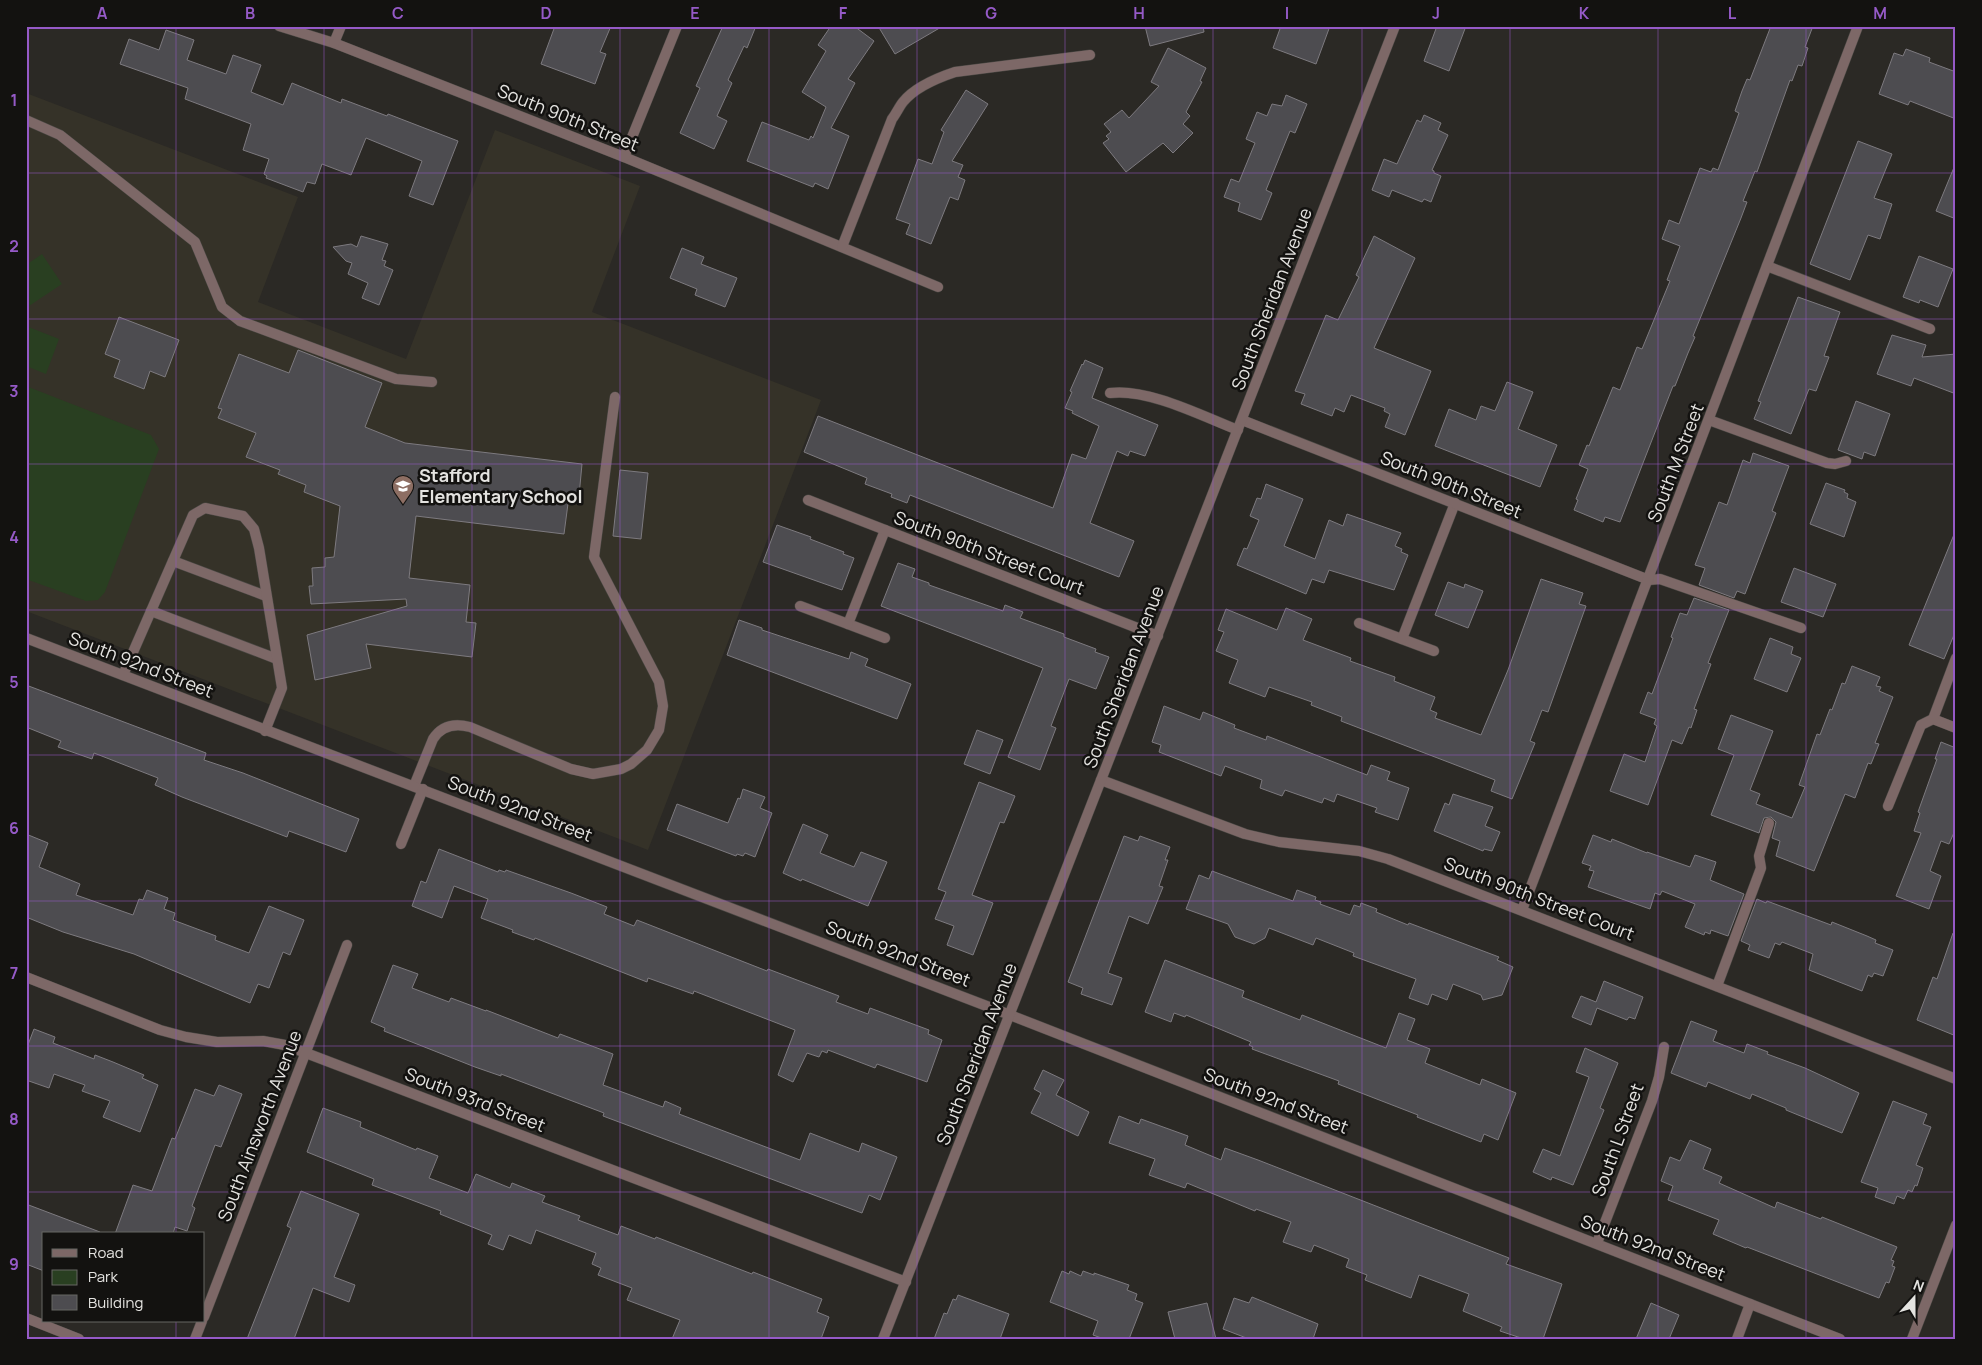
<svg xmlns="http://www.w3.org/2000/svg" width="1982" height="1365" viewBox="0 0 1982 1365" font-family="Manrope,sans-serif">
<rect width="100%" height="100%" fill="#2b2925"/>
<path fill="#353228" d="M26,93l272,104 -40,105 148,57 89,-229 145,56 -48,126 229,88 -173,450 -622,-239z"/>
<g fill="#293f21">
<path d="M42,254l20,30 -36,24v-43z"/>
<path d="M26,326l33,13 -13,35 -20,-8z"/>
<path d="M26,386l125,49 8,14 -54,143 -7,8 -12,1 -60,-22z"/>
</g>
<g fill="#4d4c50" stroke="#7d7a7f">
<path d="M555,26h56l-11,26 6,2 -11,30 -54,-20z"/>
<path d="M723,26h33l-9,22 -3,-2 -16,34 4,3 -15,33 10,5 -13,28 -34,-16 20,-45 -4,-2z"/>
<path d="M831,26h23l20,15 -26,38 7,4 -24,45 18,8 -21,53 -13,-6 -2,4 -66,-26 15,-39 47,18 2,-4 2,2 13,-31 -24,-15 24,-41 -8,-6z"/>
<path d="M878,26h65l-48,28z"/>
<path d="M1145,26h58l1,6 -54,14z"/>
<path d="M1281,26h49l-14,38 -43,-16z"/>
<path d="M1437,26h29l-17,45 -25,-10z"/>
<path d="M1771,26h42l-8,21 3,1 -6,18 -4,-1 -6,16 -2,-1 -33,92 -2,-1 -12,30 4,1 -6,16 -48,118 2,1 -7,16 -13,33h-2l-53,136 -15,-5 -2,5 -29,-12 4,-10 -2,-1 12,-30 -9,-4 8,-20 2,1 24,-59 7,3 17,-43 5,2 28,-68 -3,-1 13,-34 -18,-7 7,-19 10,4 21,-56 11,4 2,-4 5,2 21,-57 -4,-2 7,-20 5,-12 3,1z"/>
<path d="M166,30l28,10 -7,20 39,14 7,-19 28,10 -10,27 32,13 9,-22 49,20 1,-4 45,17 1,-2 70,27 -25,64 -24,-9 13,-35 -56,-23 -15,37 -29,-11 -7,20 -8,-2 -4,10 -37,-14 1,-2 -3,-2 5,-15 -26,-9 8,-26 -66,-25 3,-11 -68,-24 9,-25 30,11z"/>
<path d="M1168,48l38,20 -6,13 2,1 -16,30 4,4 -7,8 10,9 -20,20 -10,-10 -37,29 -23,-29 6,-4 -3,-3 5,-4 -7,-8 18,-14 7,8 30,-32 -8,-4z"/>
<path d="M1906,49l24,9 -1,4 27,10v47l-46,-18 -2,4 -29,-11 15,-41 9,3z"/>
<path d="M966,90l22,14 -36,57 11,4 -5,12 7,3 -7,20 -8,-3 -19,47 -25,-10 4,-10 -14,-5 22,-60 14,5 12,-32 -3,-2z"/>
<path d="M1286,95l21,9 -12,29 -5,-2 -24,59 6,3 -11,27 -23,-9 2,-8 -16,-6 7,-18 8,3 16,-39 -9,-4 11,-27 10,4 5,-12 10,2z"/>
<path d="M1424,115l17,8 -3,7 10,5 -16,35 2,1v2l7,3 -10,26 -7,-3 -2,3 -30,-12 -3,7 -17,-7 12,-31 13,5 20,-44 4,2z"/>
<path d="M1858,141l34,13 -18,44 18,6 -12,35 -12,-4 -18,45 -40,-16z"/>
<path d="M1955,165h1v54l-20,-8z"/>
<path d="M361,236l27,8 -6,16 4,1 -2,5 9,4 -14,35 -17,-7 6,-15 -20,-9 4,-11 -6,-2 -13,-14 18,-3 6,3z"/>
<path d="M1374,236l41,22 -41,90 57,23 -26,64 -20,-8 5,-13 -6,-3 1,-3 -34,-13 -7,17 -9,-4 -3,8 -31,-12 4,-10 -10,-3 31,-76 12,5 21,-43 -3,-2z"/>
<path d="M682,248l22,9 -3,7 36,14 -12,29 -30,-12 2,-6 -27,-11z"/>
<path d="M1919,256l34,13 -15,38 -18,-7 -1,3 -16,-6z"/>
<path d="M1798,297l42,15 -16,44 5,1 -13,34 -7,-2 -18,45 -37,-15 7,-17 -3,-1z"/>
<path d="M119,317l60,23 -14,37 -15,-6 -6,18 -30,-12 6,-17 -15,-6z"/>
<path d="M1892,335l34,10 -4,12 34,-3v40l-42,-16 -3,8 -34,-12z"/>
<path d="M298,350l84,33 -17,44 40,16 177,21 -3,32h-10l-5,38 -148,-18 -7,62 61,7 -4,37 10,1 -4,34 -106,-13 5,24 -56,12 -8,-45 100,-29 -1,-7 -95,5 -2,-18h4l-1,-18 13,-1v-9l9,-1 6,-51 -36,-14 2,-7 -28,-11 2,-4 -34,-13 10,-24 -38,-15 4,-9 -4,-1 21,-54 50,19z"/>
<path d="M1085,360l18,8 -11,30 66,27 -13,31 -15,-5 -2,5 -11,-5 -27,72 44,18 -15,36 -209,-82 -3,8 -16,-6 1,-3 -27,-10 2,-6 -63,-26 14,-36 235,92 19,-54 14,5 13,-33 -27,-13 1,-2 -8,-3 7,-16 -2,-1 12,-27 1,1z"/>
<path d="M1507,382l26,10 -15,37 39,16 -17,42 -105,-41 14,-37 27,11 5,-14 14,5z"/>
<path d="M1856,401l34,13 -15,42 -11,-4 -2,7 -24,-9z"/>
<path d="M1753,453l36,13 -17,45 4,2 -31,81 -8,-3 -3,7 -35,-13 6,-17 -10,-3 24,-63 8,3 16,-45 7,3z"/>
<path d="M620,470l28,3 -7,66 -28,-3z"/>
<path d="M1826,483l19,7 -1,2 4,2 -1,4 9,4 -12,35 -34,-13z"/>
<path d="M1266,484l37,15 -19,47 31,13 14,-39 14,6 4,-12 54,19 -6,13 7,3 -1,3 7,3 -14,35 -65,-20 -5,13 -12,-4 -6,15 -69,-29 7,-17 3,1 12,-29 -9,-4 7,-18 4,1z"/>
<path d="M777,525l34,12 -1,2 34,13 -1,2 11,4 -12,32 -79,-28z"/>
<path d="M1955,532l1,98 -12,29 -35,-14z"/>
<path d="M898,563l17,6 -3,8 17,6v2l74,26 2,-6 18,7 -3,6 44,16v3l32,12 -1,3 14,5 -13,32 -27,-10 -18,47 5,2 -16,42 -32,-13 35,-89 -162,-62z"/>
<path d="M1794,568l42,16 -13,33 -42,-15z"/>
<path d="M1541,579l42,14 -4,11 7,2 -38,106 -6,-2 -12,31 5,2 -23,56 -21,-8 4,-11 -154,-59 1,-4 -31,-12 1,-3 -43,-15 -4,10 -36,-14 9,-23 -22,-9 8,-19 -6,-2 8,-21 51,21 9,-22 26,11 -9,21 48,18 -1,3 45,16 -1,4 41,16 -5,13 7,3 -2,5 46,17 27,-65z"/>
<path d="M1448,582l16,6 1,-4 18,7 -15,37 -33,-13z"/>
<path d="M1694,598l35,12 -21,53 3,1 -17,45 3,1 -6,18 -2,-1 -7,17 -10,-4 -24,65 -38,-14 14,-37 21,8 12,-36 -3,-2 2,-5 -16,-6 8,-21 4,2 21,-56 -2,-1 9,-24 7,2z"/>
<path d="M739,620l23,8v2l87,29 2,-7 17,7 -3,7 46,18 -14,35 -170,-64z"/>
<path d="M1770,638l23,9 -2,7 10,4 -14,34 -33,-13z"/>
<path d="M1852,666l28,11 -4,9 5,1 -2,4 14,6 -18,46 4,1 -8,20 -3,-1 -13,35 -10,-4 -31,77 -38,-15 4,-15 -8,-3 4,-16 -5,-5 -7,1 -5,15 -48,-18 23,-60 -16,-6 13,-34 42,16 -23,59 10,4 -4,10 36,14 13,-31 -6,-2 18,-51 3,1 10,-26 2,1 10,-27 3,1z"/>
<path d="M26,685l180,68 -2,7 39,13 116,46 -13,33 -57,-21 -2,6 -105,-40 -27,-12 3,-7 -64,-25 -2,6 -34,-12 3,-6 -35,-14z"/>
<path d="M1164,706l36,14 3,-8 32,13 -1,3 32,12 1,-4 100,39 4,-10 19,7 -3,8 22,8 -11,32 -23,-8 2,-4 -40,-14 -3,8 -10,-4 -2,5 -37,-13 -3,6 -22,-8 2,-8 -37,-14 -4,10 -62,-24 2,-7 -9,-3z"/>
<path d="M977,730l26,10 -13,34 -26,-10z"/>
<path d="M1941,742l15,6v80l-7,16 -8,-3 -11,30 11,5 -12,33 -33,-13 25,-63 -7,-2 6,-18 -2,-1 19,-53h-2z"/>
<path d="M979,782l36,14 -11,27 -4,-1 -28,73 21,8 -20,52 -26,-10 7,-19 -19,-7 11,-27 -8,-3z"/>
<path d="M743,789l22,8 -5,11 12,5 -17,44 -10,-4 -2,3 -6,-2 -1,2 -69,-26 10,-26 51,19 10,-25 2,1z"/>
<path d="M1453,794l40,13 -8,19 15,6 -8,19 -8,-2 -1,2 -49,-20 11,-28 4,2z"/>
<path d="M803,824l25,11 -8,18 34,14 7,-15 26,10 -19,44 -66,-27 -1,2 -18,-8z"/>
<path d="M26,834l22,9 -9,24 41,17 -4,11 57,20 6,-16 4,1 4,-10 21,8 -4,11 11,4 -2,7 43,16 -1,4 34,13 20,-47 35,14 -14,35 -7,-3 -14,36 -11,-4 -8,19 -116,-49 -71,-22 -37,-15z"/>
<path d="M1593,835l18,7 1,-3 35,14v-1l43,15 5,-12 21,7 -6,18 34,14 -16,42 -17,-6 -1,4 -5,-2 -1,3 -19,-8 10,-23 -33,-13 -2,4 -5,-2 -5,16 -62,-22 6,-16 -5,-1 2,-4 -9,-3z"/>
<path d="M1124,836l14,5 2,-5 30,11 -5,13h3l-9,26 4,1 -15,37 -19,-8 -21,57 14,5 -10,27 -31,-11 2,-6 -15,-6z"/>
<path d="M439,849l59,23 1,-2 6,2 1,-2 65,23 36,14 -3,7 30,12 3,-6 130,51 1,-2 71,27 -3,6 32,12 2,-6 59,22 -1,4 14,6 -15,42 -50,-18 -2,4 -47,-18 -1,3 -5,-2 -3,6 -12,-4 -14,29 -15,-7 17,-45 -101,-39 -1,3 -45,-16 -1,4 -112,-44 -1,2 -22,-8 1,-2 -32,-12 7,-19 -34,-13 -12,32 -30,-12 9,-25 5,2z"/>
<path d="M1212,871l81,30 4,-11 19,7 -1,3 6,2 -1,2 30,11 4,-10 6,2 1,-4 16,6 -1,3 32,13 1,-2 90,34 -2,3 16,7 -11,28 -19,5 -2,-5 -28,-11 -6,16 -15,-6 -4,11 -19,-7 7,-19 -63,-23 1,-3 -38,-15 -3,7 -44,-17 -4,10 -11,6 -19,-7 -7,-13 -42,-15 13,-34 10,4z"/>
<path d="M1757,899l9,4 1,-2 64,24 1,-3 35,14 9,4 -1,3 18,7 -10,26 -9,-3 -2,4 -4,-2 -6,16 -53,-21 4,-16 -31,-12 -2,3 -5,-2 -6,15 -21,-8 2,-5 -9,-4z"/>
<path d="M1953,933h3v103l-39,-16 16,-43 4,2z"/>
<path d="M1165,960l79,31 -2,6 58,23 2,-5 84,33 13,-35 16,6 -8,21 23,9 -5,14 55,22 2,-6 34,14 -18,47 -14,-6 -3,8 -64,-25 1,-2 -80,-31 1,-3 -87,-32 1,-2 -4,-2 2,-3 -65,-27 -1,2 -11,-4 -3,9 -26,-10z"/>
<path d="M393,965l25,9 -6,14 37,14 2,-4 35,13v-1l72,28 2,-4 53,20 -10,31 60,22 2,-6 16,7 -2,6 121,46 10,-27 49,19 3,-9 35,14 -17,43 -11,-5 -7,18 -259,-97 1,-3 -103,-39v2l-26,-9 -91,-36 1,-3 -14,-6z"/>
<path d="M1604,981l39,16 -8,22 -6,-2 -2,3 -30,-12 -6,17 -19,-8 9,-21 15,6z"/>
<path d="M1691,1021l26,10 -4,10 31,12 3,-9 21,8 -1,2 38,14 54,25 -17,40 -56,-23v-2l-34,-14 -2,5 -42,-17 -2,5 -35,-14z"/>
<path d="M34,1029l21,8 -2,6 41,16 1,-4 18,7 31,13 -2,3 16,7 -18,47 -37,-15 7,-16 -28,-10 3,-6 -31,-11 -5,14 -23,-8v-30z"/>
<path d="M1585,1048l33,15 -18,45 4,2 -31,75 -21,-8 -1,3 -18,-8 10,-23 17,7 29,-79 -13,-5z"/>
<path d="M1043,1070l21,10 -8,15 33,17 -11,24 -47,-23 10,-20 -7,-4z"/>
<path d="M219,1085l23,9 -21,53 -6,-2 -23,61 3,2 -8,23 -12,-4 -2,7h-58l18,-49 19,6 20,-53 3,1 20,-50 19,7z"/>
<path d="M1893,1101l34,13 -4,10 8,3 -15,38 7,3 -6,18 -2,-1 -3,7 -4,-2 -4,9 -7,-3 -3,8 -19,-7 3,-9 -17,-6z"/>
<path d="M323,1108l38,14 -1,5 56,23 1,-2 21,8 -9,22 39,15 8,-19 34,14 2,-5 33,13 -3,6 38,14 -2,4 40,15 3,-9 34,13 1,-2 96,37 1,-2 69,27 -5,13 12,5 -8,22h-149l8,-19 -53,-20 5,-12 -34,-13 3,-7 -9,-4 4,-11 -60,-23 -5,14 -22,-9 -6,15 -15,-6 4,-9 -52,-21 1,-3 -69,-26 2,-6 -67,-27z"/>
<path d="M1119,1116l20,8 2,-5 47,17 -3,9 36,15 4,-12 33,12 251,98 -3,6 56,20 -19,55h-19l-24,-8 2,-4 -39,-16 6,-17 -50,-19 -8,23 -46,-18 2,-5 -21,-8 3,-8 -35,-14 -3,7 -28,-10 8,-20 -35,-13 -1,2 -68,-28 -2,5 -36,-13 6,-16 -46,-16z"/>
<path d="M1690,1140l21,9 -8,20 19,8 -3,6 56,25 2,-6 44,17 1,-2 75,30 -6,13 3,1 -2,5 3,1 -6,16 -3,-1 -7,16 -132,-51 -1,1 -33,-14 6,-14 -51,-20 5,-14 -12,-5 9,-24 10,4z"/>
<path d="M301,1191l58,23 -25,63 21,8 -6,17 -36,-14 -19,51h-47l44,-111 -4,-2z"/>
<path d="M26,1204l74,28v2h-56v37l-18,-7z"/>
<path d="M1062,1271l7,3 1,-3 11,5 2,-5 11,4v-2l35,12 -2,5 10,4 -2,6 8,3 -14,36h-25l-11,-4 5,-14 -48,-19z"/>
<path d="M958,1295l51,19 -9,25h-66l10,-26 3,1 6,-15 3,1z"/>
<path d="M1252,1297l66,27 -5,15h-64l-26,-10 11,-31 15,5z"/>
<path d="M1207,1303l9,36h-41l-7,-27z"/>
<path d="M1651,1303l28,12 -10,24h-33z"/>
</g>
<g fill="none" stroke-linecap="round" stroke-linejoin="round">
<g stroke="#494743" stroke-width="11">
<g id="service">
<path d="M26,120l34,15 135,107 27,65 18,14 156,58 36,3"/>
<path d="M1767,266l163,63"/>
<path d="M1110,393c38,-5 92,23 128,37"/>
<path d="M1709,420l118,43 8,1 11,-3"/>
<path d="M885,530l-37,94 37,14"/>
<path d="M173,561l93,35"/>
<path d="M1649,580l11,-1 141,49"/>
<path d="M800,606l48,18"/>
<path d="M151,611l126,48"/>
<path d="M1359,623l75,28"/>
<path d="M1402,639l53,-136"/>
<path d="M123,675l70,-160 12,-7 38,8 11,13 5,19 23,140 -17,43"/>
<path d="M1933,719l23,9"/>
<path d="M414,786l19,-47c9,-14 22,-16 37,-12l101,42 22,5 28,-5 10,-5 16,-14 12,-20 4,-24 -4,-24 -65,-125 21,-160"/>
<path d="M1888,806l33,-81 12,-6 23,-61"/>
<path d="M1717,986l44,-118 -2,-12 10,-33"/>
</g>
</g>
<g stroke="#494743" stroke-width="11">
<g id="minor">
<path d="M279,26l55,17 290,114 314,130"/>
<path d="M334,43l7,-17"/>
<path d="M624,157l53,-131"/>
<path d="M842,247l50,-128c4,-5 7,-12 11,-17 12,-15 34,-24 52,-30l135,-17"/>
<path d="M1242,420l407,160"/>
<path d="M808,500l350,136"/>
<path d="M26,638l984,377 830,324"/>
<path d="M1101,780l144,54 34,8 80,9 29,8 568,220"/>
<path d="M401,844l22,-55"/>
<path d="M1522,910l336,-884"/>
<path d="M26,977l134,53 26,7 31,5 46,-1 22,4 621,237"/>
<path d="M1597,1243l55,-142 7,-24 5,-30"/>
<path d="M204,1317l143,-372"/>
<path d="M26,1318l53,21"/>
<path d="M195,1339l7,-18"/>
<path d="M1737,1339l13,-35"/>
<path d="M1912,1339l44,-114"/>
</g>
</g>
<g stroke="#494743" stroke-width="11">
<path id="tertiary" d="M883,1339l512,-1313"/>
</g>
<use href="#service" stroke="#7d6867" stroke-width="10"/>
<use href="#minor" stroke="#7d6867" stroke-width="10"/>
<use href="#tertiary" stroke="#7d6867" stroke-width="10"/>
</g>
<path fill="none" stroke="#955ac7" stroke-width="1" stroke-opacity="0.55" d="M176,26v1208M324,26v1313M472,26v1313M620,26v1313M769,26v1313M917,26v1313M1065,26v1313M1213,26v1313M1362,26v1313M1510,26v1313M1658,26v1313M1806,26v1313M26,173h1930M26,319h1930M26,464h1930M26,610h1930M26,755h1930M26,901h1930M26,1046h1930M26,1192h1930M176,1321v18"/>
<defs>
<g id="school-pin" transform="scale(1.125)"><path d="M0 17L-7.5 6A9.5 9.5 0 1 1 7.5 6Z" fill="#8d6e63" stroke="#131210"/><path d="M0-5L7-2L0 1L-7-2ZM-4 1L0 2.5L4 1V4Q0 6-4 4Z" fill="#fff"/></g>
</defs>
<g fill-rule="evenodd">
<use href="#school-pin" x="403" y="486"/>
</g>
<g text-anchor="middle" stroke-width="5" stroke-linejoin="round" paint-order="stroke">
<g font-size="18" fill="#e4e3e0" stroke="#131210">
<text transform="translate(568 118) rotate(22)" y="6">South 90th Street</text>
<text transform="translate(1272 299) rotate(-69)" y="6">South Sheridan Avenue</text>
<text transform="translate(1676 463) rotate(-69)" y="6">South M Street</text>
<text transform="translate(1451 485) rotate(22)" y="6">South 90th Street</text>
<text transform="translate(989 553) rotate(21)" y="6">South 90th Street Court</text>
<text transform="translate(141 665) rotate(21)" y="6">South 92nd Street</text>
<text transform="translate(1124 677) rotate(-69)" y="6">South Sheridan Avenue</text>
<text transform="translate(520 809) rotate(21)" y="6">South 92nd Street</text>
<text transform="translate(1539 899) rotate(21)" y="6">South 90th Street Court</text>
<text transform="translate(898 954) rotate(21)" y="6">South 92nd Street</text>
<text transform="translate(977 1054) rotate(-69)" y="6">South Sheridan Avenue</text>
<text transform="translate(475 1100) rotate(21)" y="6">South 93rd Street</text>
<text transform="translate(1276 1101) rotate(21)" y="6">South 92nd Street</text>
<text transform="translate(260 1126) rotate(-69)" y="6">South Ainsworth Avenue</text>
<text transform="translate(1618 1140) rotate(-70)" y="6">South L Street</text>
<text transform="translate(1653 1248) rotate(21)" y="6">South 92nd Street</text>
</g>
<g font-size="18" font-weight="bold" fill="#e4e3e0" stroke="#131210" text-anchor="start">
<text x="419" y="482">Stafford<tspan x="419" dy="21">Elementary School</tspan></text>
</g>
</g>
<rect width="1982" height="1365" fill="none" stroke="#131210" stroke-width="55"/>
<rect x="42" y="1232" width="162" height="90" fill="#131210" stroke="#676663"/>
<rect x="52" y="1249" width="25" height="8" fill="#7d6867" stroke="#676663"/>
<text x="88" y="1258" font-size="15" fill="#e4e3e0">Road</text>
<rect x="52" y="1270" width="25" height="15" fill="#293f21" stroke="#676663"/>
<text x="88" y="1282" font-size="15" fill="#e4e3e0">Park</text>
<rect x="52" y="1295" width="25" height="15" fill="#4d4c50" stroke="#676663"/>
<text x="88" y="1308" font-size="15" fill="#e4e3e0">Building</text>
<g transform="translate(1914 1298) rotate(21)" stroke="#131210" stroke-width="4" paint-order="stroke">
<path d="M0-4L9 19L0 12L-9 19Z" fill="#e4e3e0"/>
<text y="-8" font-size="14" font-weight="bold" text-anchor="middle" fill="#e4e3e0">N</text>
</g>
<rect x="28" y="28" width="1926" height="1310" fill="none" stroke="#955ac7" stroke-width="2"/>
<g font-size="16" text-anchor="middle" font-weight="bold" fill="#955ac7">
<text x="102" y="19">A</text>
<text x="250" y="19">B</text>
<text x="398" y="19">C</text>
<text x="546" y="19">D</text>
<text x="695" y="19">E</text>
<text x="843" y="19">F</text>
<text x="991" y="19">G</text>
<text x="1139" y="19">H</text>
<text x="1287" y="19">I</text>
<text x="1436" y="19">J</text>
<text x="1584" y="19">K</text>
<text x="1732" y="19">L</text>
<text x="1880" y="19">M</text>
<text x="14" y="106">1</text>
<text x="14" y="252">2</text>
<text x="14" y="397">3</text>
<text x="14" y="543">4</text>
<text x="14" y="688">5</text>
<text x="14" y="834">6</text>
<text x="14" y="979">7</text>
<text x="14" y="1125">8</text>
<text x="14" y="1270">9</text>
</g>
</svg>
